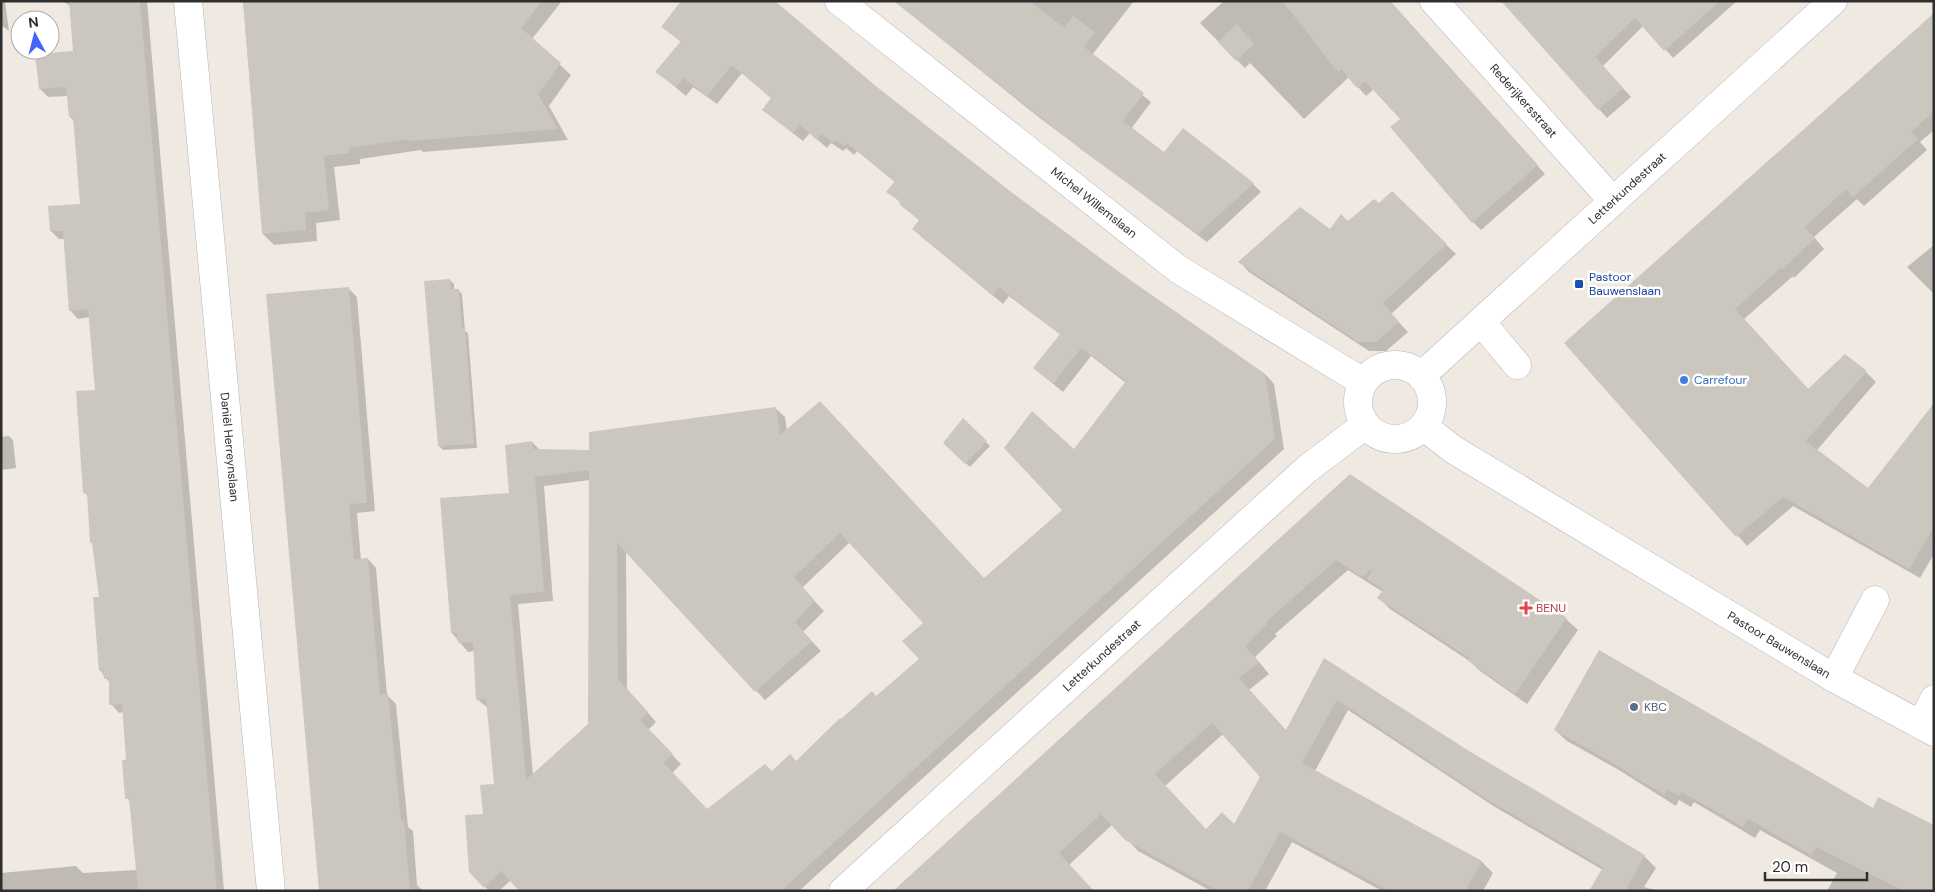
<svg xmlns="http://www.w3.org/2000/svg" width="1935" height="892" viewBox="0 0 1935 892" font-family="'DM Sans',sans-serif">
<rect width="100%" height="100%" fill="#efe9e1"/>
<g fill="#0003" fill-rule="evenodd">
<path d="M1,1h4l4,30 -8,-6z"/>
<path d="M63,1h84l77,890h-223v-18l75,-7 7,7 54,-3 -7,-68 -3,-4 1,-37 -4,-49 -5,1 -8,-9 -1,-21 -10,-13v-72l-11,-101 -5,-5 13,-101 -7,-74 -12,2 -8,-9 -6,-71h-5l-8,-8 30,-26 -6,-83 -5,-5 -2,-21 -20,1 -8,-8 34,-37 -4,-46z"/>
<path d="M243,1h319l-30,38 39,36 -22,31 19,34 -145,12 -2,-2 -61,9v5l-26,3 6,53 -24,3 1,18 -43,4 -11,-11z"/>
<path d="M894,1h240l-42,54 59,47 -20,27 33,25 89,30 8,8 -54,50 -166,-123z"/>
<path d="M1224,1h166l155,173 -64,56 -8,-8 -71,-103 -28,-30 -8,7 -17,-19 -45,42 -54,-56 -5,5 -45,-45z"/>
<path d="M1502,1h235l-64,57 -29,-33 -41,41 28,31 -24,21z"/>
<path d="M1934,16v114l-14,12 7,8 -63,56 -7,-7 -43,38 10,12 -30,29 -1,-2 -49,43 65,71 57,-18 10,10 -59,68 51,39 66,-84v149l-14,24 -127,-72 -46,40 -181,-203z"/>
<path d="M663,27l261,100 167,126 174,121 9,10 10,65 -485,442h-278l-10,-11 -12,11h-10l-18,-19 13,-57 11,-30 -7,-77 -11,-9 -3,-48 -6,1 -16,-19 80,-191 8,8 51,1 184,-43 10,9 2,14 197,148 79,-69 12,-59 51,-68 -35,-27 -28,36 -29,-24 27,-33 -52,-39 -6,8 -80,-66 -9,-9 6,-8 -32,-30 7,-9 -38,-31 -3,4 -8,-7 -3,3 -12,-8 -4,5 -17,-15 -7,8 -40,-31 9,-11 -30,-26 -25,31 -24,-17 -7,9 -29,-24 24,-30zM590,480l-1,245 -56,50 -15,-171 35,-3 -9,-115zM850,542l75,81 -4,36 -45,38 -35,24 -45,41 -24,10 -65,39 -35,-38 9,-9 -33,-34 8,-8 -29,-33 -1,-138 139,149 56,-49 -18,-19 21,-21 -22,-23z"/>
<path d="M1392,193l64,61 -65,60 17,18 -22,19h-17l-120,-79 -9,-10 90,-32 49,-26z"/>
<path d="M1934,245v49l-27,-27z"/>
<path d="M450,280l4,4v6h4l4,4 3,37 3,2 9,115 -34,2 -4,-4z"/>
<path d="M349,289l8,8 18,214 -18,2 4,47 7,-1 8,9 11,127 9,9 12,123 5,4 4,54 6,6h-102z"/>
<path d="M963,420l27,26 -20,21 -26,-24z"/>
<path d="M9,436l4,4 3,28 -15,2v-33z"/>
<path d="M1351,476l215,143 12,11 -51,74 -47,-33 -9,-9 -81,-53 -11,-11 4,-6 -35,-22 -73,64 2,2 -22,21 14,17 -20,16 37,41 39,-71 144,92 175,104 12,12 -12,19 15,4h-68l12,-21 -108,-63 -147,-97 -33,61 167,91 11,11 -10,18h-101l-90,-49 -27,49h-54l-73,-40 -25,-27 -44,41 -172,26zM1223,734l38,43 -27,49 -28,5 -41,-45z"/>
<path d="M1555,730l318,79 61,82h-107l10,-18 -77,-43 -5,8 -61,-36 -3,5 -12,-7 -3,6 -57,-36 -52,-29z"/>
</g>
<g fill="#cbc7bf" fill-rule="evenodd">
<path d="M69,1h71l77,890h-79l-9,-93 -4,1 -3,-39h4l-4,-56 -13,1v-27l-5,1 -1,-9 -4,1 -6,-74h6l-7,-54h-2l-3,-50h-4l-7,-102 19,-1 -7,-81 -19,2 -6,-80h-13l-2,-25 32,-2 -7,-87h-4l-3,-30 -27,2 -4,-35 38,-3z"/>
<path d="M243,1h299l-21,27 40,35 -23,31 20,35 -148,12 -1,-2 -60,9v5l-25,3 5,54 -24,3 1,17 -44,4z"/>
<path d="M681,1h94l102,86 133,104 124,92 131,91 10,65 -494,452h-262l-18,-20 -17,17 -15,-16 -4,-57 18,-1 -3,-29 14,-1 -8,-85 -10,1 -3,-58 -15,1 -1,-10h-6l-11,-135 69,-5 -4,-48 27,-4 1,8 56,1v-18l187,-25 4,28 40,-34 164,177 78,-68 -58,-62 28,-37 42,38 52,-68 -45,-33 -28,36 -20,-16 27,-34 -61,-47 -6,8 -81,-66 7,-9 -20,-16 2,-2 -15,-10 9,-11 -48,-38 -3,3 -8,-6 -3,3 -12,-9 -4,6 -17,-15 -7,8 -31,-23 9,-12 -39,-33 -25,31 -24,-18 -7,9 -21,-15 26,-31 -20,-14zM589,470l-1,254 -62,56 -16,-185 34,-3 -9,-115zM840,533l83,90 -21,18 17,18 -43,37 -4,-5 -31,28 -1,-1 -44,43 -6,-7 -18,17 -7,-7 -58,45 -43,-46 9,-9 -33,-34 8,-8 -30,-33 -1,-136 138,149 57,-51 -17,-19 20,-21 -21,-24z"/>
<path d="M894,1h136l34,27 9,-12 22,16 -11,15 60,46 -21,28 41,31 19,-24 71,55 -56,51 -115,-83z"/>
<path d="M1282,1h108l148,164 -66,58 -82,-96 10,-8 -35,-38 -8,7 -16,-19 -3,3z"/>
<path d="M1501,1h219l-56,50 -29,-33 -40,39 28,31 -25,22z"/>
<path d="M1934,13v98l-23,21 7,7 -65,58 -7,-8 -41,38 10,11 -32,31 -1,-2 -47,42 73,80 37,-35 22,17 -61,70 62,47 66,-85v124l-25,42 -126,-72 -47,40 -172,-194z"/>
<path d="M1237,24l17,20 -18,17 -18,-19z"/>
<path d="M1392,191l55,53 -64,59 16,19 -23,20h-18l-120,-80 62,-55 30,22 11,-15 7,7 26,-22 5,4z"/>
<path d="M450,279l1,10h8l3,39h3l9,116 -36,2 -14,-165z"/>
<path d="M349,287l18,216 -18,1 5,55 14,-1 12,137 8,-1 13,127h3l6,70h-91l-53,-597z"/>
<path d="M963,418l24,23 -22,23 -22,-21z"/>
<path d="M1350,474l217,144 -52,76 -48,-34 2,-2 -92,-60 6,-8 -16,-11 6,-11 -11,9 -26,-17 -71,63 2,1 -22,22 14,16 -20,16 47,52 38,-72 145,93 176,104 -20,36h-36l14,-24 -120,-70 -146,-97 -35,63 180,98 -17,30h-76l-109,-59 -32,59h-30l-93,-51 -24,-26 -42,39 35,38h-201zM1212,723l48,54 -26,47 -12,-12 -16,17 -51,-55z"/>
<path d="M1599,650l274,158 5,-11 56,28v66h-30l-88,-44 -5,8 -63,-36 -5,8 -61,-35 -3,4 -11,-6 -4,5 -58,-36 -52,-29z"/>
</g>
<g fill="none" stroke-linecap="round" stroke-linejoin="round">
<g stroke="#b4b7c1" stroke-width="29">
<g id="minor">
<path id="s1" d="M188,1l83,890"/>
<path id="s2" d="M839,1l339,268 185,113"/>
<path id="s3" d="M1434,1l179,200"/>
<path d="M1481,322l36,43"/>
<circle cx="1395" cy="402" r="37"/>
<path id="s4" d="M1421,376l412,-375"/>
<path id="s5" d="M1423,426l31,24 380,228 100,54"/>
<path d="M1834,678l41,-78"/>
<path d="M1921,725l13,-26"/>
<path id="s6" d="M843,891l464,-422 58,-44"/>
</g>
</g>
<use href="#minor" stroke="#fff" stroke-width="28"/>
</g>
<rect fill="#1a4fb4" stroke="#fff" stroke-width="2" x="1574" y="279" width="10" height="10" rx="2.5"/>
<circle fill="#3f7fe0" stroke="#fff" stroke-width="2" cx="1684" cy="380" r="5"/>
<path fill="#e0444e" stroke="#fff" stroke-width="2" d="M1523.5 600.5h5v5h5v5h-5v5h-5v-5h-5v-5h5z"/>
<circle fill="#5c6f8a" stroke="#fff" stroke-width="2" cx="1634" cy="707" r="5"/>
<g text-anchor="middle" stroke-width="5" stroke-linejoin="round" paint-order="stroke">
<g font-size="12" fill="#2e2e2e" stroke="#fff">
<text dy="4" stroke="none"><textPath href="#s3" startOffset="134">Rederijkersstraat</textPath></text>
<text dy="4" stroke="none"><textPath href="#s4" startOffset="279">Letterkundestraat</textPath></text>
<text dy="4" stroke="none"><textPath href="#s2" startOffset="325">Michel Willemslaan</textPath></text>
<text dy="4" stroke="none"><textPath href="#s1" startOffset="448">Daniël Herreynslaan</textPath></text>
<text dy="4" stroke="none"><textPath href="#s5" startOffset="418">Pastoor Bauwenslaan</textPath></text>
<text dy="4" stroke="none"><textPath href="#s6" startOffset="350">Letterkundestraat</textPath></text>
</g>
<g font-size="12" fill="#164399" stroke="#fff" text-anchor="start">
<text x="1589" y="281">Pastoor<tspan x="1589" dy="14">Bauwenslaan</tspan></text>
</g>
<g font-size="12" fill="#366cbe" stroke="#fff" text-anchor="start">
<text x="1694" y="384">Carrefour</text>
</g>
<g font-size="12" fill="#be3a42" stroke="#fff" text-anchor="start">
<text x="1536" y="612">BENU</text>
</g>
<g font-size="12" fill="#4e5e75" stroke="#fff" text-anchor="start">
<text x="1644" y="711">KBC</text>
</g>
</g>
<rect width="1935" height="892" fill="none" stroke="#2e2e2e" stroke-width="5"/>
<g transform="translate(35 35) rotate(353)"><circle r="24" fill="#ffffff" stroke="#ababab"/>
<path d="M0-4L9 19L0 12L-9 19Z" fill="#4264fb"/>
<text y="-8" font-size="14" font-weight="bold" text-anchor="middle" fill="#2e2e2e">N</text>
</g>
<path d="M1765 872v8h102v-8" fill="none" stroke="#2e2e2e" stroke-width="2.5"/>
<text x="1772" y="872" font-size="15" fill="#2e2e2e" stroke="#ffffff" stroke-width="4" paint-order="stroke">20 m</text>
</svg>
